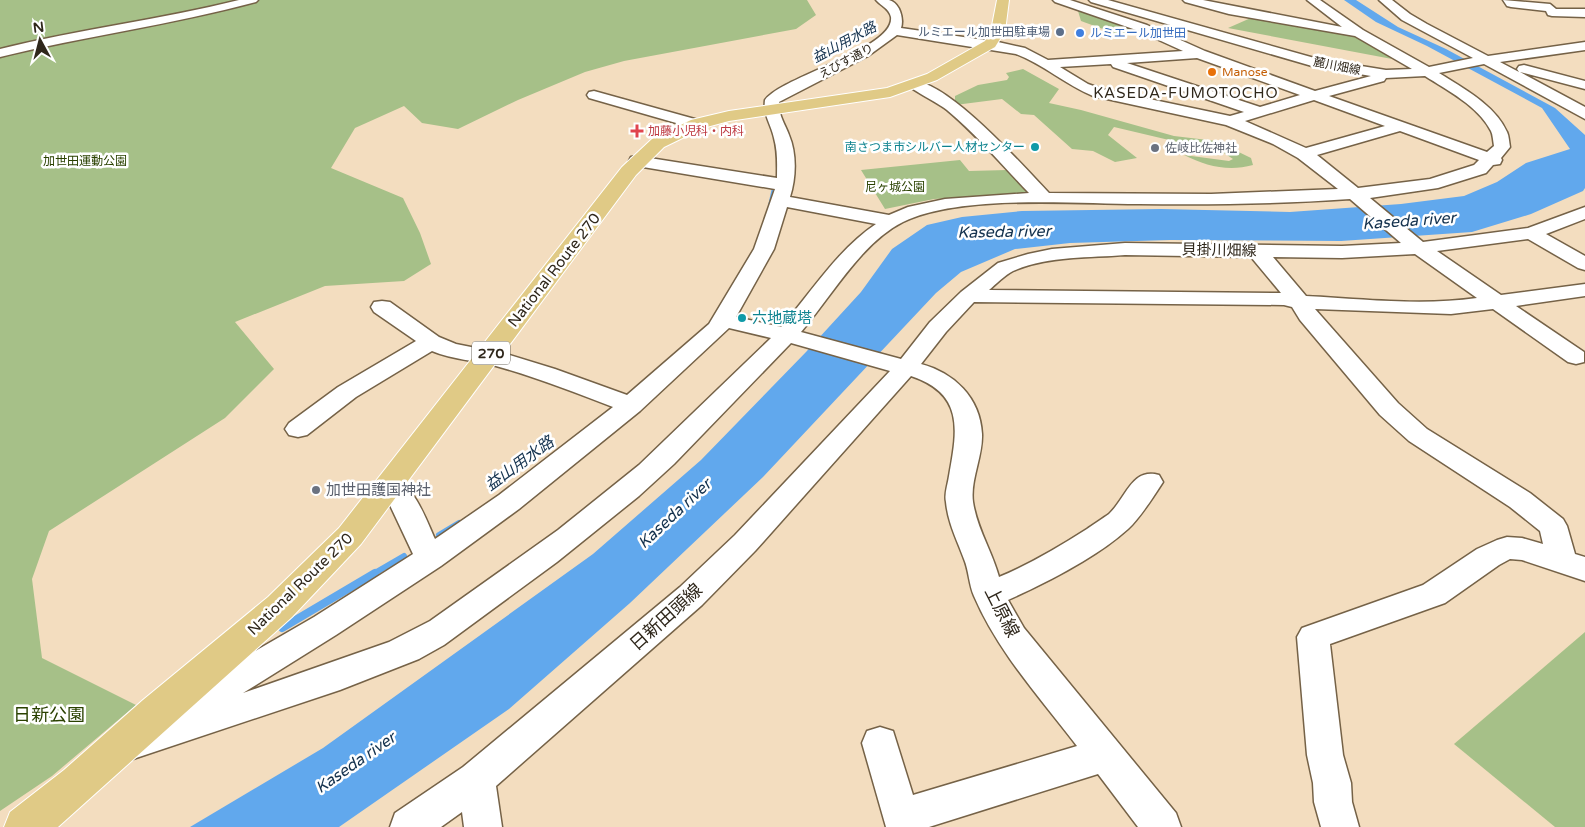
<svg xmlns="http://www.w3.org/2000/svg" width="1585" height="827" viewBox="0 0 1585 827" font-family="'Varela Round','Noto Sans JP',sans-serif">
<rect width="100%" height="100%" fill="#f3ddbf"/>
<g fill="#a6c088">
<path d="M0,0h807l9,15 -20,14 -172,32 -39,11 -67,28 -60,29 -36,-6 -18,-17 -49,22 -24,40 72,30 17,35 11,31 -27,17 -79,5 -90,36 39,47 -49,49 -176,113 -17,48 10,79 94,47 -84,71 -52,35z"/>
<path d="M1082,10l67,23 -27,3 -41,-15 -3,-10z"/>
<path d="M1253,17l106,19 33,19h-6l6,4 -164,-31z"/>
<path d="M1023,69l36,20 -10,14 32,7 93,26 42,5 35,17 2,7c-25,7 -47,1 -69,-10l45,6 4,-2 -9,-6 -110,-26 -6,8 29,23 -22,4 -22,-11 -21,-2 -38,-34 -13,-1 -19,-15 -47,6v-9l23,-11 29,-5 2,-3 -3,-4z"/>
<path d="M960,160l9,11 38,-1 23,24 -96,5 -49,10 -24,-39z"/>
<path d="M1585,632v195h-30l-101,-83z"/>
</g>
<path fill="#61a8ed" d="M1344,0h12l42,27 48,22 109,59 30,27v53l-2,3 -52,23 -59,18 -131,9 -171,-1 -100,3 -55,6 -54,23 -25,21 -173,184 -133,126 -121,106 -170,118h-149l133,-79 270,-194 108,-94 105,-108 55,-60 31,-43 35,-24 35,-8 60,-6 139,-2 129,3 111,-8 63,-8 33,-14 29,-19 44,-14 -28,-41 -115,-62 -51,-24z"/>
<g fill="none" stroke-linecap="round" stroke-linejoin="round">
<path stroke="#61a8ed" stroke-width="3" d="M834,63l36,-19"/>
<path stroke="#61a8ed" stroke-width="4" d="M770,206l4,-18"/>
<g stroke="#61a8ed" stroke-width="6">
<path d="M439,535l20,-12"/>
<path d="M373,574l31,-18"/>
</g>
<path stroke="#61a8ed" stroke-width="8" d="M282,628l93,-55"/>
<g stroke="#756247" stroke-width="3">
<g id="minor">
<path d="M239,0h19l-2,2c-84,23 -171,34 -256,55v-8c79,-20 160,-29 239,-49z"/>
<path d="M876,0c4,0 9,0 13,0 11,3 15,19 12,28l97,14 27,6 23,12 135,-9 -44,-20 -84,-29 -2,-2h17l77,25 58,26 110,40 56,-15 -59,-10 -221,-64 -2,-2h19l210,59 68,11 26,-1 -57,-33 -126,-22 -44,-12 -2,-2h20l139,27 -35,-27h13l43,30 66,37 44,-9 -71,-38 -23,-20h13l18,14 17,10 61,32 97,-14v8l-85,12 19,10 -2,-3 2,-3 5,-1 61,16v8l-65,-17 65,35v12l-101,-55 -45,9c24,15 56,32 68,59 2,4 2,10 3,15l-9,11 1,2 -2,4 -7,1 -7,8 -48,15 -68,10 53,44 105,-14 57,-21v12l-39,15 39,22v14l-7,-2 -50,-29 -91,12 64,44 84,-11v12l-69,10 68,46v10l-8,2 -8,-2 -75,-53 -42,5 -136,-5 83,94 29,26 103,64 33,26 4,7 8,28 10,3v24l-63,-21 -12,-1 -11,6 -54,38 -115,41 13,111 8,28 1,19 7,25h-38l-7,-25 -1,-19 -6,-28 -10,-118 5,-9 121,-43 54,-36 20,-9 10,-3 15,1 21,6 -3,-13 -30,-24 -101,-66 -29,-26 -80,-95 -8,-13 -8,-2 -310,-3 -28,30 -25,32c33,9 59,33 61,70 1,22 -12,46 -9,68 4,27 19,49 26,75 31,-13 60,-30 88,-48 7,-5 15,-10 22,-15 17,-16 23,-47 50,-39l4,7c-9,14 -23,36 -35,47 -31,28 -82,54 -120,71l16,28 152,185 5,14h-43l-40,-53 -169,53h-43l-24,-84 5,-12 13,-4 13,4 20,64 164,-49c-36,-47 -79,-94 -103,-150 -5,-11 -5,-25 -10,-37 -7,-19 -16,-36 -18,-57 -2,-8 2,-18 3,-26 8,-45 16,-82 -38,-100l-156,175 -53,54 -206,181 6,41h-38l-2,-15 -21,15h-51l5,-14 68,-46 217,-180 55,-52 155,-164 -99,-28 -117,121 -35,32 -82,66 -113,83 -25,14 -79,31 -210,70 -13,-4 -5,-12 5,-12 43,-14 -6,-11 5,-11 43,-14 112,-65 99,-63 -25,-53 -10,-7 -4,-7 4,-7c33,-9 46,36 57,59l64,-44 114,-88c-39,-15 -77,-30 -117,-41 -21,-6 -43,-6 -64,-15l-76,46 -49,38 -9,2 -9,-2 -4,-6 4,-6 49,-36 78,-46 -42,-29 -3,-5 3,-5 8,-1 8,1 49,35 17,7 50,10 49,15 72,26 82,-71 45,-75 21,-60 -144,-24 -2,-4 2,-4 6,-1 140,22c0,-13 1,-26 -3,-40 -3,-14 -11,-23 -9,-38 17,-24 130,-51 126,-83 -2,-9 -10,-11 -15,-17zM897,35l119,19c27,10 50,31 77,42l133,29 47,19 25,14 40,31 -127,5 -162,-1c-23,-24 -107,-119 -139,-111l-2,3c4,5 30,18 39,25 30,25 55,55 82,83l-84,6 -37,8 -19,8 -99,-18c6,-19 7,-43 -1,-62 -4,-11 -11,-20 -10,-33l89,-46zM1197,58l103,37 -40,12 -133,-44zM1111,64l2,3 131,45 -14,4 -128,-27 -14,-5 -28,-17zM1425,76c22,14 53,30 66,55 2,4 2,10 3,15l-7,6 -158,-56 55,-15 2,-3zM1314,100l71,26 -79,22 -61,-27zM1400,131l79,29 -5,5 -44,14 -72,9 -41,-33zM1350,199l51,44 -59,3 -217,-3 -73,6 -24,5 -30,9 -37,29 -31,30 -29,37 -100,-27c30,-35 60,-89 102,-110 57,-28 172,-18 236,-18 70,1 141,0 211,-5zM787,207l89,17c-39,26 -65,69 -95,103l-45,-10 38,-68zM1415,254l62,44c-56,8 -114,1 -171,-2l-33,-39 69,1zM1125,255l126,2 30,36 -292,-3c7,-6 16,-15 24,-19 34,-15 76,-13 112,-16zM729,328l42,10 -132,127 -81,65 -128,91 -41,21 -146,51 93,-58 105,-69 78,-57 121,-98z"/>
<path d="M1503,0l47,4 6,5h29v8l-33,-1 -4,-1 -2,-4 -35,-4 -4,-1z"/>
<path d="M594,91l108,30 3,3 -3,3 -5,2 -108,-31 -2,-3 2,-3z"/>
</g>
</g>
<g stroke="#fff" stroke-width="2">
<path id="highway" d="M997,0h12l-4,31 -10,16 -58,33 -47,17 -161,24 -26,7 -39,19 -28,28 -275,369 -69,73 -234,210h-54l6,-15 54,-42 79,-70 125,-103 71,-69 283,-361 30,-28 39,-19 38,-9 158,-23 40,-14 58,-33 6,-10z"/>
</g>
<use href="#minor" fill="#fff" fill-rule="evenodd"/>
<use href="#highway" fill="#e0ca86" fill-rule="evenodd"/>
</g>
<circle fill="#5c6f8a" stroke="#fff" stroke-width="2" cx="1060" cy="32" r="5"/>
<circle fill="#3f7fe0" stroke="#fff" stroke-width="2" cx="1080" cy="33" r="5"/>
<circle fill="#e8710a" stroke="#fff" stroke-width="2" cx="1212" cy="72" r="5"/>
<path fill="#e0444e" stroke="#fff" stroke-width="2" d="M634.5 123.5h5v5h5v5h-5v5h-5v-5h-5v-5h5z"/>
<g fill="#0f9aa8" stroke="#fff" stroke-width="2">
<circle cx="1035" cy="147" r="5"/>
<circle cx="742" cy="318" r="5"/>
</g>
<g fill="#6b7280" stroke="#fff" stroke-width="2">
<circle cx="1155" cy="148" r="5"/>
<circle cx="316" cy="490" r="5"/>
</g>
<g text-anchor="middle" stroke-width="5" stroke-linejoin="round" paint-order="stroke">
<g font-size="12" fill="#4e5e75" stroke="#fff" text-anchor="end">
<text x="1050" y="36">ルミエール加世田駐車場</text>
</g>
<g font-size="12" fill="#366cbe" stroke="#fff" text-anchor="start">
<text x="1090" y="37">ルミエール加世田</text>
</g>
<g font-size="12" fill="#2f271b" stroke="#fff">
<text transform="translate(846 61) rotate(-28)" y="4">えびす通り</text>
<text transform="translate(1337 66) rotate(11)" y="4">麓川畑線</text>
</g>
<g font-size="12" fill="#c56008" stroke="#fff" text-anchor="start">
<text x="1222" y="76">Manose</text>
</g>
<g font-size="12" fill="#be3a42" stroke="#fff" text-anchor="start">
<text x="648" y="135">加藤小児科・内科</text>
</g>
<g font-size="12" fill="#0d838f" stroke="#fff" text-anchor="end">
<text x="1025" y="151">南さつま市シルバー人材センター</text>
</g>
<g font-size="12" fill="#5b616d" stroke="#fff" text-anchor="start">
<text x="1165" y="152">佐岐比佐神社</text>
</g>
<g font-size="12" fill="#2a4100" stroke="#fff">
<text x="85" y="165">加世田運動公園</text>
<text x="895" y="191">尼ヶ城公園</text>
</g>
<g font-size="14" font-style="italic" fill="#14324e" stroke="#fff">
<text transform="translate(844 42) rotate(-28)" y="5">益山用水路</text>
</g>
<rect fill="#fff" stroke="#6d685f" stroke-width="1" x="472" y="341.5" width="38" height="23" rx="4"/>
<g font-size="14" font-weight="bold" fill="#2f271b">
<text x="491" y="358">270</text>
</g>
<g font-size="15" letter-spacing="1" fill="#2f271b" stroke="#fff">
<text x="1186" y="98">KASEDA-FUMOTOCHO</text>
</g>
<g font-size="15" fill="#2f271b" stroke="#fff">
<text transform="translate(1219 250) rotate(1)" y="5">貝掛川畑線</text>
<text transform="translate(554 270) rotate(-52)" y="5">National Route 270</text>
<text transform="translate(300 584) rotate(-44)" y="5">National Route 270</text>
</g>
<g font-size="15" fill="#0d838f" stroke="#fff" text-anchor="start">
<text x="752" y="323">六地蔵塔</text>
</g>
<g font-size="15" fill="#5b616d" stroke="#fff" text-anchor="start">
<text x="326" y="495">加世田護国神社</text>
</g>
<g font-size="16" font-style="italic" fill="#14324e" stroke="#fff">
<text transform="translate(1409 220) rotate(-4)" y="6">Kaseda river</text>
<text transform="translate(1004 231) rotate(-1)" y="6">Kaseda river</text>
<text transform="translate(519 463) rotate(-36)" y="6">益山用水路</text>
<text transform="translate(674 513) rotate(-43)" y="6">Kaseda river</text>
<text transform="translate(355 762) rotate(-35)" y="6">Kaseda river</text>
</g>
<g font-size="18" fill="#2f271b" stroke="#fff">
<text transform="translate(1002 612) rotate(63)" y="6">上原線</text>
<text transform="translate(666 617) rotate(-42)" y="6">日新田頭線</text>
</g>
<g font-size="18" fill="#2a4100" stroke="#fff">
<text x="49" y="721">日新公園</text>
</g>
</g>
<g transform="translate(40 40) rotate(353)" stroke="#ffffff" stroke-width="4" paint-order="stroke">
<path d="M0-4L9 19L0 12L-9 19Z" fill="#2f271b"/>
<text y="-8" font-size="14" font-weight="bold" text-anchor="middle" fill="#2f271b">N</text>
</g>
</svg>
